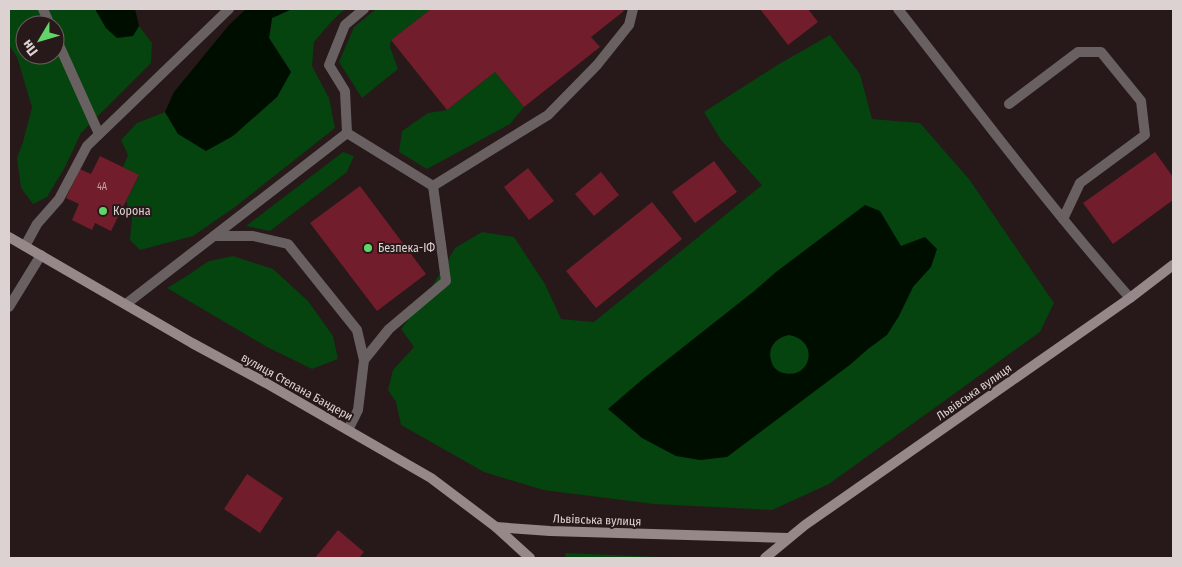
<svg xmlns="http://www.w3.org/2000/svg" width="1182" height="567" viewBox="0 0 1182 567" font-family="'Fira Sans Condensed',sans-serif">
<rect width="100%" height="100%" fill="#271819"/>
<g fill="#05430f" fill-rule="evenodd">
<path d="M9,9h86l11,19 27,8 6,-10 13,17 -1,20 -70,70 -16,34 -18,30 -14,7 -12,-16 -4,-30 6,-16 9,-35 -15,-50 -8,-12zM25,25h30v30h-30z"/>
<path d="M292,9h53l-13,12 -18,21 -2,24 17,32 6,30 -100,79 -42,29 -53,14 -10,-10 2,-23 -6,-16 13,-25 -16,-9 5,-12 -7,-15 16,-17 28,-11 13,22 113,-62 -22,-34 3,-20z"/>
<path d="M376,9h55l-40,31 -1,7 8,22 -36,29 -23,-36 15,-35z"/>
<path d="M830,35l30,39 12,45 48,4 49,56 85,124 -14,29 -211,152 -57,26 -118,-6 -111,-14 -59,-18 -83,-47 -5,-23 -8,-12 5,-20 21,-23 -13,-18 29,-39 25,-42 27,-16 32,5 31,47 16,35 33,3 168,-137 -41,-45 -17,-28 75,-48z"/>
<path d="M495,72l29,35 -14,17 -83,45 -28,-17 3,-21 26,-18 19,-3z"/>
<path d="M343,152l11,4 -7,16 -77,59 -24,-5z"/>
<path d="M233,256l40,13 35,32 25,35 5,23 -26,10 -45,-22 -100,-59 18,-11 24,-16z"/>
<path d="M565,553l119,5h-118z"/>
</g>
<g fill="#000e00" fill-rule="evenodd">
<path d="M95,9h40l4,17 -6,10 -16,2 -11,-10z"/>
<path d="M246,9h46l-20,9 -3,20 22,34 -14,25 -44,39 -27,15 -28,-17 -13,-22 9,-20 55,-67z"/>
<path d="M865,205l15,6 21,35 24,-9 12,12 -6,18 -18,20 -14,29 -12,19 -19,14 -17,15 -124,93 -27,3 -24,-4 -34,-18 -34,-29 36,-31 109,-86 23,-20zM789,335c32,6 21,45 -5,38 -7,-1 -12,-7 -13,-13 -4,-13 6,-23 18,-25z"/>
</g>
<g fill="#721d2b">
<path d="M431,9h191l2,2 -33,26 9,10 -76,60 -29,-35 -48,38 -56,-70z"/>
<path d="M760,9h48l10,13 -30,23z"/>
<path d="M1155,152l18,25v23l-60,44 -30,-41z"/>
<path d="M100,156l39,19 -28,56 -16,-8 -3,7 -20,-10 7,-16 -13,-6 14,-29 11,5z"/>
<path d="M714,161l23,31 -42,31 -23,-31z"/>
<path d="M528,168l26,33 -25,19 -25,-33z"/>
<path d="M601,172l18,23 -25,21 -19,-22z"/>
<path d="M360,186l66,88 -49,37 -67,-88z"/>
<path d="M652,202l30,37 -86,69 -30,-37z"/>
<path d="M247,474l36,24 -23,35 -36,-24z"/>
<path d="M338,530l26,22 -5,6h-44z"/>
</g>
<g fill="none" stroke-linecap="round" stroke-linejoin="round">
<g stroke="#696161" stroke-width="10">
<path d="M43,9l7,16"/>
<path d="M898,9c76,97 150,196 232,289"/>
<path d="M55,36l44,98"/>
<path d="M1009,104l69,-52h23l40,49 4,34 -65,48 -17,36"/>
<path d="M347,133l-2,-42 -16,-26 16,-40 19,-16"/>
<path d="M214,236h39l35,8 69,86 7,30"/>
<path d="M25,246l12,-22 22,-25 28,-53 142,-137"/>
<path d="M126,304l221,-171 86,53 115,-71 49,-50 32,-40 4,-16"/>
<path d="M348,430l10,-20 6,-50 25,-31 57,-48 -13,-95"/>
</g>
<path stroke="#696161" stroke-width="10" d="M9,307l32,-52"/>
<g stroke="#968888" stroke-width="10">
<path d="M9,237l183,106 74,40 165,95 65,49 34,31"/>
<path d="M496,527l54,4 238,7"/>
<path d="M765,558l40,-33 325,-227 43,-33"/>
</g>
</g>
<g fill="#61d46a" stroke="#271819" stroke-width="2">
<circle cx="103" cy="211" r="5"/>
<circle cx="368" cy="248" r="5"/>
</g>
<g text-anchor="middle" stroke-width="4" stroke-linejoin="round" paint-order="stroke">
<g font-size="10" fill="#c2a5a8">
<text x="102" y="190">4А</text>
</g>
<g font-size="12" fill="#ddd2d2" stroke="#271819" text-anchor="start">
<text x="113" y="215">Корона</text>
<text x="378" y="252">Безпека-ІФ</text>
</g>
<g font-size="12" fill="#ddd2d2" stroke="#271819">
<text transform="translate(297 387) rotate(29)" y="4">вулиця Степана Бандери</text>
<text transform="translate(974 392) rotate(-35)" y="4">Львівська вулиця</text>
<text transform="translate(597 520) rotate(2)" y="4">Львівська вулиця</text>
</g>
</g>
<rect width="1182" height="567" fill="none" stroke="#ddd2d2" stroke-width="20"/>
<g transform="translate(40 40) rotate(232)"><circle r="24" fill="#271819" stroke="#706263"/>
<path d="M0-4L9 19L0 12L-9 19Z" fill="#61d46a"/>
<text y="-8" font-size="14" font-weight="bold" text-anchor="middle" fill="#ddd2d2">Пн</text>
</g>
</svg>
